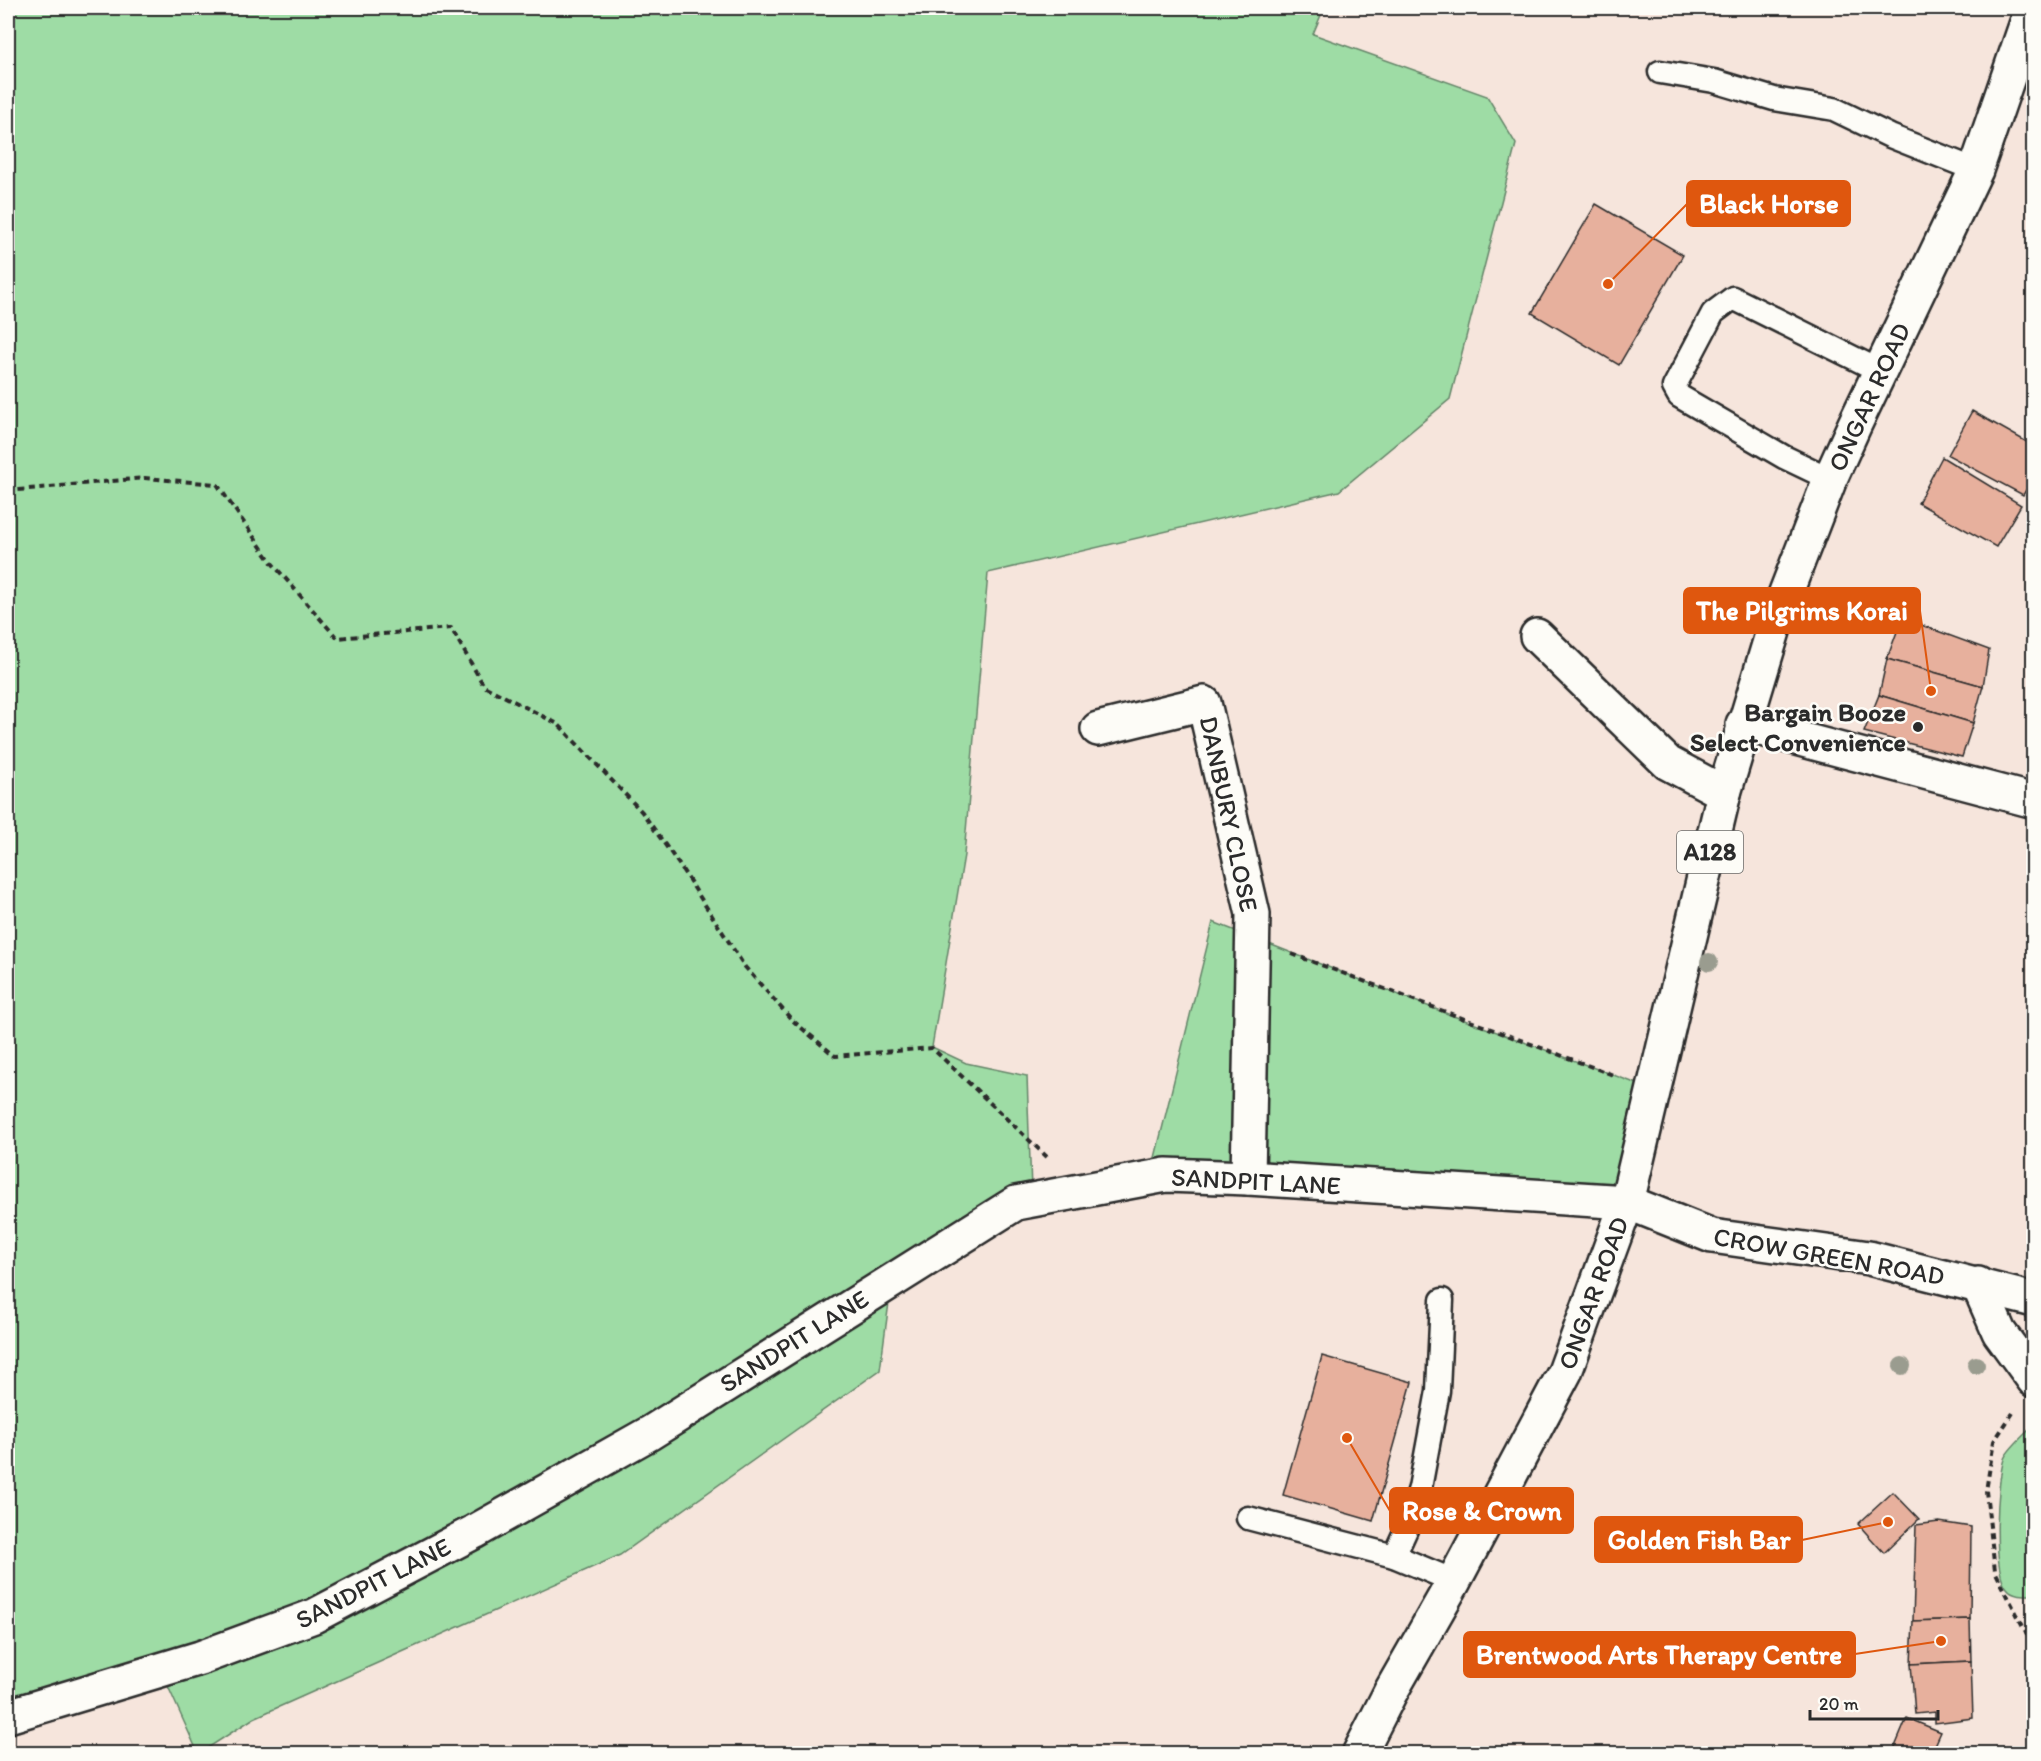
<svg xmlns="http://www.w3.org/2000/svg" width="2041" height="1761" viewBox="0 0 2041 1761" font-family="Itim,sans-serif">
<rect width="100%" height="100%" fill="#f6e5dc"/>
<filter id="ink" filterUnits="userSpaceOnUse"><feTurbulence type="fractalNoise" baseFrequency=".0167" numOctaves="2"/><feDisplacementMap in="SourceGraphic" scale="12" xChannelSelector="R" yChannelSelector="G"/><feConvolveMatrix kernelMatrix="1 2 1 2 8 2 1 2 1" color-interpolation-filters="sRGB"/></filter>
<g filter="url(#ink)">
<g fill="#9edca5" stroke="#648468" stroke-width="1.5">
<path d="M8,8h1316l-11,26 174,62 29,48 -66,255 -111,92 -351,82 -24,282 -32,192 34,16 61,13 4,114 -139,90 -12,90 -260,185 -366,163 -54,35h-2l-31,-69 -159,32z"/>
<path d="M1213,922l235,92 206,76 -27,112 -477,-24z"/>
<path d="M2032,1427l2,2 -1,166c-8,0 -20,1 -26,-7 -15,-16 -10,-107 -3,-129 3,-9 20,-24 28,-32z"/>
</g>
<g fill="#e7b09d" stroke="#2b2b2b" stroke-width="1.5">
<path d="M1596,204l87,51 -64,110 -87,-52z"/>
<path d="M1972,411l62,35v31l-11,18 -75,-40z"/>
<path d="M1942,457l79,48 -25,42 -78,-44z"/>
<path d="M1902,618l87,32 -6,36 -96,-27z"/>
<path d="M1887,659l96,27 -10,37 -94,-28z"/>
<path d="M1879,695l94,28 -11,34 -98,-25z"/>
<path d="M1322,1356l90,26 -39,139 -90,-26z"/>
<path d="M1893,1492l26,27 -35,34 -26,-29z"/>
<path d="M1939,1522l32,5 -1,92 -57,2 3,-96z"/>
<path d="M1970,1619l1,42 -60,3 2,-43z"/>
<path d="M1971,1661l2,57 -38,5v-11l-20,2 -4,-50z"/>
<path d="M1907,1718l34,14 -9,20 4,2h-44z"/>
</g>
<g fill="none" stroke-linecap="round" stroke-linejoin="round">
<g stroke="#2b2b2b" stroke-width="27">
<g id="service">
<path d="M1660,72l54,9 60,18 60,10 56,27 86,34"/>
<path d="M1830,479l-46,-22 -105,-61 -5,-9 39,-74 20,-15 147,73"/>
<path d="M1248,1518l146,38 60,25"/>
<path d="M1394,1556l15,-33 11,-35 18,-97 4,-91"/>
</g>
</g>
<g stroke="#2b2b2b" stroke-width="38">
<g id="minor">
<path d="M1537,636l131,127 56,30"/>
<path d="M1743,724l291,77"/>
<path d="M1098,729l106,-26 49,211 -5,264"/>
<path d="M1627,1202l85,34 157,22 165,42"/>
<path d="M1978,1284l21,48 35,48"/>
</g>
</g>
<g stroke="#2b2b2b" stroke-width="38">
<path id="tertiary" d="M8,1716l192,-58 114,-42 160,-84 176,-99 366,-230 150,-28 82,3 379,24"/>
</g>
<g stroke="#2b2b2b" stroke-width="38">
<path id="primary" d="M1359,1754l31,-61 64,-112 111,-209 62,-170 97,-409 56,-185 50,-129 24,-53 122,-256 56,-162"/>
</g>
<g stroke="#2b2b2b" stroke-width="4" stroke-dasharray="6 4.5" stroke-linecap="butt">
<path d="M8,491l137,-13 72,6 55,79 65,75 114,-10 33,58 74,38 84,88 36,51 67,104 47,53 43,36 97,-8 115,109"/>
<path d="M1292,954l324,122"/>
<path d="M2013,1413l-19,28 -8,50 9,80 39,77"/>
</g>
<use href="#service" stroke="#fdfcf7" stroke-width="22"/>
<use href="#minor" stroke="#fdfcf7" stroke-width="33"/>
<use href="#tertiary" stroke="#fdfcf7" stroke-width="33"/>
<use href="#primary" stroke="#fdfcf7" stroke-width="33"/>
</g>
<g fill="#9a9c8f">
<circle cx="1709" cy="962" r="9"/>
<circle cx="1976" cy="1365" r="9"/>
<circle cx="1902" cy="1366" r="9"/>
</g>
</g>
<circle fill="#2b2b2b" stroke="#fdfcf7" stroke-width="2" cx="1918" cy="727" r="6"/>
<g text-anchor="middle" stroke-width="5" stroke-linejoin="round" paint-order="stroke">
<rect fill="#fdfcf7" stroke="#6a6a68" stroke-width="1.5" x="1677" y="831" width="66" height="42" rx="4.5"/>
<g font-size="24" font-weight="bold" fill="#2b2b2b">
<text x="1710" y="860">A128</text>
</g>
<g font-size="26" fill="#2b2b2b" stroke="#fdfcf7">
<text transform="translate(1869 397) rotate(-65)" y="9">ONGAR ROAD</text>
<text transform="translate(1229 814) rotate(78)" y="9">DANBURY CLOSE</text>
<text transform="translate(1256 1181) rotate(3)" y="9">SANDPIT LANE</text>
<text transform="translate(1829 1256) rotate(10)" y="9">CROW GREEN ROAD</text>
<text transform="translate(1593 1293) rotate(-70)" y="9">ONGAR ROAD</text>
<text transform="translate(794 1341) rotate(-32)" y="9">SANDPIT LANE</text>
<text transform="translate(373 1583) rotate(-27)" y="9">SANDPIT LANE</text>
</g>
<g font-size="26" font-weight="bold" fill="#2b2b2b" stroke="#fdfcf7" text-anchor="end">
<text x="1906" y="721">Bargain Booze<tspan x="1906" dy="30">Select Convenience</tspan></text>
</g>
</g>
<path fill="none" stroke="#df570e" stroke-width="2" d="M1608 284L1687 204M1931 691L1920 611M1347 1438L1390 1511M1888 1522L1802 1540M1941 1641L1855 1654"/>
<g fill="#df570e" stroke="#fdfcf7" stroke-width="2">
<circle cx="1608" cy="284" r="6"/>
<circle cx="1931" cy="691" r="6"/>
<circle cx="1347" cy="1438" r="6"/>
<circle cx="1888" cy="1522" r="6"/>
<circle cx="1941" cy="1641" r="6"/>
</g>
<g fill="#df570e" stroke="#df570e" stroke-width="2">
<rect x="1687" y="181" width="163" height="45" rx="6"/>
<rect x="1684" y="588" width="236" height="45" rx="6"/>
<rect x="1390" y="1488" width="183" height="45" rx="6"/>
<rect x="1595" y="1517" width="207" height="45" rx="6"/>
<rect x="1464" y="1632" width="391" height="45" rx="6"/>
</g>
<g font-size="27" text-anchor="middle" font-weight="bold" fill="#fff">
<text x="1769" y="213">Black Horse</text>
<text x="1802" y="620">The Pilgrims Korai</text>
<text x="1482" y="1520">Rose &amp; Crown</text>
<text x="1699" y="1549">Golden Fish Bar</text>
<text x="1659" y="1664">Brentwood Arts Therapy Centre</text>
</g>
<rect width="2041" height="1761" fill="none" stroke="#fdfcf7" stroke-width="30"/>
<rect x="15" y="15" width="2011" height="1731" fill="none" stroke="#2b2b2b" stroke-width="2" filter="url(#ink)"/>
<path d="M1810 1710v9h128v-9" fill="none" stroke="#2b2b2b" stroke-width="3"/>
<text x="1819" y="1710" font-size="18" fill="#2b2b2b" stroke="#fdfcf7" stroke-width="4.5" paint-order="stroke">20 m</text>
</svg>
